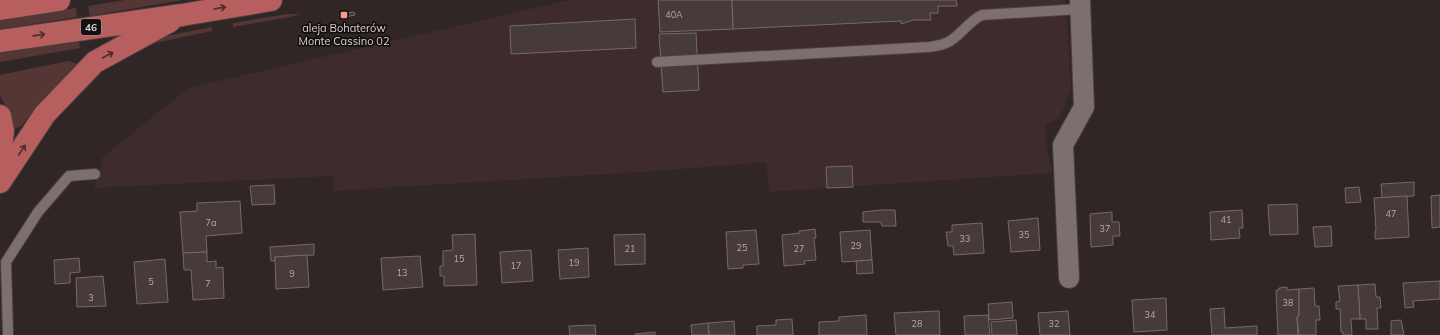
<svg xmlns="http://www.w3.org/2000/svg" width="1440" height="335" viewBox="0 0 1440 335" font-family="Mulish,sans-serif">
<rect width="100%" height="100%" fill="#302625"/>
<path fill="#3d2c2b" d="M569,0h497l5,88 -6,18 -5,10 -6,5 -9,3 1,20 6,29 -283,19 -3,-30 -109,9 -323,20 -1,-15 -239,12 9,-31 85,-69z"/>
<g fill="#543634">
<path d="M125,0h58l-93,16 -2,-10z"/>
<path d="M76,8l1,9 -77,12v-9z"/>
<path d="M287,14h14l-11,3 -57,10v-4z"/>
<path d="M212,27v4l-57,12 -29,15 -5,-2 35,-18z"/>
<path d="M79,40l1,8 -80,14v-9z"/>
<path d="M68,61l9,3 -30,31 -26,31 -6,3 -3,-2 -4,-16 -8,-16v-20z"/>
</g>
<g fill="#463b3a" stroke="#766a69">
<path d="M658,0h74l1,29 -73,3z"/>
<path d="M732,0h224l1,6h-19v7h-8l1,7h-18l-12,4v-3l-168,8z"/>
<path d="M354,12l1,3 -15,3 -1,-4z"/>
<path d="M635,19l1,29 -125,6 -1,-28z"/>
<path d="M696,33l3,57 -36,2 -4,-58z"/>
<path d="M852,166l1,21 -26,1 -1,-21z"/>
<path d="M1414,182v14l-32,2 -1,-14z"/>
<path d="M274,185l1,19 -23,1 -2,-19z"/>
<path d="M1359,187l2,15 -15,1 -1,-15z"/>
<path d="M1440,195v32l-8,1 -1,-32z"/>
<path d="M1407,196l2,41 -34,2v-8l1,-1 -2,-32z"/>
<path d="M240,201l2,32 -36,3 1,16 -24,1 -3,-41 17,-1v-8z"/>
<path d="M1297,204l1,30 -28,1 -2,-30z"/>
<path d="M881,210h14l1,16h-14l-1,-4h-18v-10z"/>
<path d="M1242,210l1,18h-4l1,10 -29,2 -1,-28z"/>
<path d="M1112,212v10h7l1,14h-7v9l-22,2 -1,-33z"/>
<path d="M1038,218l2,32 -29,2 -3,-31z"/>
<path d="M982,223l2,30 -30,2 -1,-9h-5l-2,-14h6v-7z"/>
<path d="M1331,226l1,20 -17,1 -2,-20z"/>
<path d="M815,229l1,9h-2l2,22 -12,1 1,3 -21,2 -2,-31 18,-2 -1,-2z"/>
<path d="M756,230l3,34 -16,1v3l-15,1 -2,-37z"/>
<path d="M870,230l2,30 -30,2 -2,-30z"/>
<path d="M475,234l2,51 -33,1v-10h-4v-10h3v-15l10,-1 -1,-15z"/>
<path d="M645,234v30l-30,1 -1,-30z"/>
<path d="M314,244v11l-39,2v4h-4l-1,-14z"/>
<path d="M588,248l1,29 -29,2 -2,-29z"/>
<path d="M531,250l2,31 -31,2 -2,-31z"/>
<path d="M207,252v10l9,-1v7l7,-1 1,31 -31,2 -2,-30h-7l-1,-17z"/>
<path d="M307,255l2,32 -33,2 -1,-32z"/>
<path d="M420,256l3,31 -40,3 -2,-32z"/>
<path d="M79,258l1,14 -10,1v10l-15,1 -1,-24z"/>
<path d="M165,259l3,43 -31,2 -3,-42z"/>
<path d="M872,260l1,13 -16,1 -1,-13z"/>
<path d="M103,276l3,30 -29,1 -1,-29z"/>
<path d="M1440,281v18l-27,2 1,6 -9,1 -2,-25z"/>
<path d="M1375,284l1,13h4l1,11h-4l1,21h-12v-10h-6l-2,-34z"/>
<path d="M1358,285l2,34h-9l1,16h-9v-3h-2l-1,-23h-4v-7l4,-1 -2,-15z"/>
<path d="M1287,287v3l12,-1v27l-2,1 1,18h-20l-2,-45h3v-2z"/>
<path d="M1314,288l1,18h4l1,14h-4v15h-17l-2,-18 2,-1v-27z"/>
<path d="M1166,298l1,32 -33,2 -2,-32z"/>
<path d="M1012,302l1,16 -24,2 -1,-16z"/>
<path d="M1224,308l1,20 32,-2v9h-45l-2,-26z"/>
<path d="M939,311l1,24h-44l-2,-22z"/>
<path d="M1068,311l2,24h-30l-2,-22z"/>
<path d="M866,315l1,20h-48v-13l20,-1v-4z"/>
<path d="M988,315l2,20h-25l-1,-19z"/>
<path d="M792,319l1,16h-36v-9l19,-1v-5z"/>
<path d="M1016,320l1,15h-25l-1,-13z"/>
<path d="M1401,320l3,15h-13v-14z"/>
<path d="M734,321l1,14h-26l-1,-12z"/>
<path d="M708,323l1,12h-17l-1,-10z"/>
<path d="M595,325l1,10h-26l-1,-9z"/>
<path d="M655,332v3h-20v-1z"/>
</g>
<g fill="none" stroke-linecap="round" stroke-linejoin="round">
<g stroke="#4a4140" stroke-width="12">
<g id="service">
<path d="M657,62l272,-15c7,-1 15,-2 21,-6 12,-7 19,-20 32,-26l98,-6"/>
<path d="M8,335l-2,-73 32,-50 31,-36 26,-2"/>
</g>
</g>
<g stroke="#4a4140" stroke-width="22">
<path id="minor" d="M1069,278l-6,-133 21,-38 -4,-107"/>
</g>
<g stroke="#4a4140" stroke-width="24">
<g id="primary">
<path d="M0,9l59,-9"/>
<path d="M0,41l182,-26 89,-15"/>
<path d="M0,116l3,15 -3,26"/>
<path d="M0,182l45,-68 50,-52 75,-41"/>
</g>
</g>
<use href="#service" stroke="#7c6f6e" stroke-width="10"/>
<use href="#minor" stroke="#7c6f6e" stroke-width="20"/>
<use href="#primary" stroke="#b75e5e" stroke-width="22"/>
</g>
<defs><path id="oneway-shaft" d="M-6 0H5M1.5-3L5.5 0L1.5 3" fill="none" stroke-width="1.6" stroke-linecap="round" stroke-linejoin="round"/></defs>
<g stroke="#4e2b2b">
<use href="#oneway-shaft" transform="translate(220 8) rotate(-10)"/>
<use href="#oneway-shaft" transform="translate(39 35) rotate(-8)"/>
<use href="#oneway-shaft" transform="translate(108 55) rotate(-28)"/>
<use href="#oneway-shaft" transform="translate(22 150) rotate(-56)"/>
</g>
<rect fill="#f59b96" stroke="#151010" stroke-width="1.5" x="340" y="11" width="8" height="8" rx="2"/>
<g text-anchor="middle" stroke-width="3.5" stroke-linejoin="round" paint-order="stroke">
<g font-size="9" fill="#b4acaa">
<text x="674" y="18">40A</text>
<text x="1391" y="217">47</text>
<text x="1226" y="223">41</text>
<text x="211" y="226">7a</text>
<text x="1105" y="232">37</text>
<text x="1024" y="238">35</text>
<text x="965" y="242">33</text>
<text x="856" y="249">29</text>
<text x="742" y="251">25</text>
<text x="630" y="252">21</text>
<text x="799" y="252">27</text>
<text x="459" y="262">15</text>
<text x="574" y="266">19</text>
<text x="516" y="269">17</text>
<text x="402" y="276">13</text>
<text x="292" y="277">9</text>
<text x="151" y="285">5</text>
<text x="208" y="287">7</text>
<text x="91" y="301">3</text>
<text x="1288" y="306">38</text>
<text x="1150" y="318">34</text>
<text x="917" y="327">28</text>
<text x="1054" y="327">32</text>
</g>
<rect fill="#151010" stroke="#9e9796" stroke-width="1" x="81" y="19" width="20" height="16" rx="3"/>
<g font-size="10" font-weight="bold" fill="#d8d1d0">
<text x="91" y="31">46</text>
</g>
<g font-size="11" fill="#d8d1d0" stroke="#151010">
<text x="344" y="32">aleja Bohaterów<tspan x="344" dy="13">Monte Cassino 02</tspan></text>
</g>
</g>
</svg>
